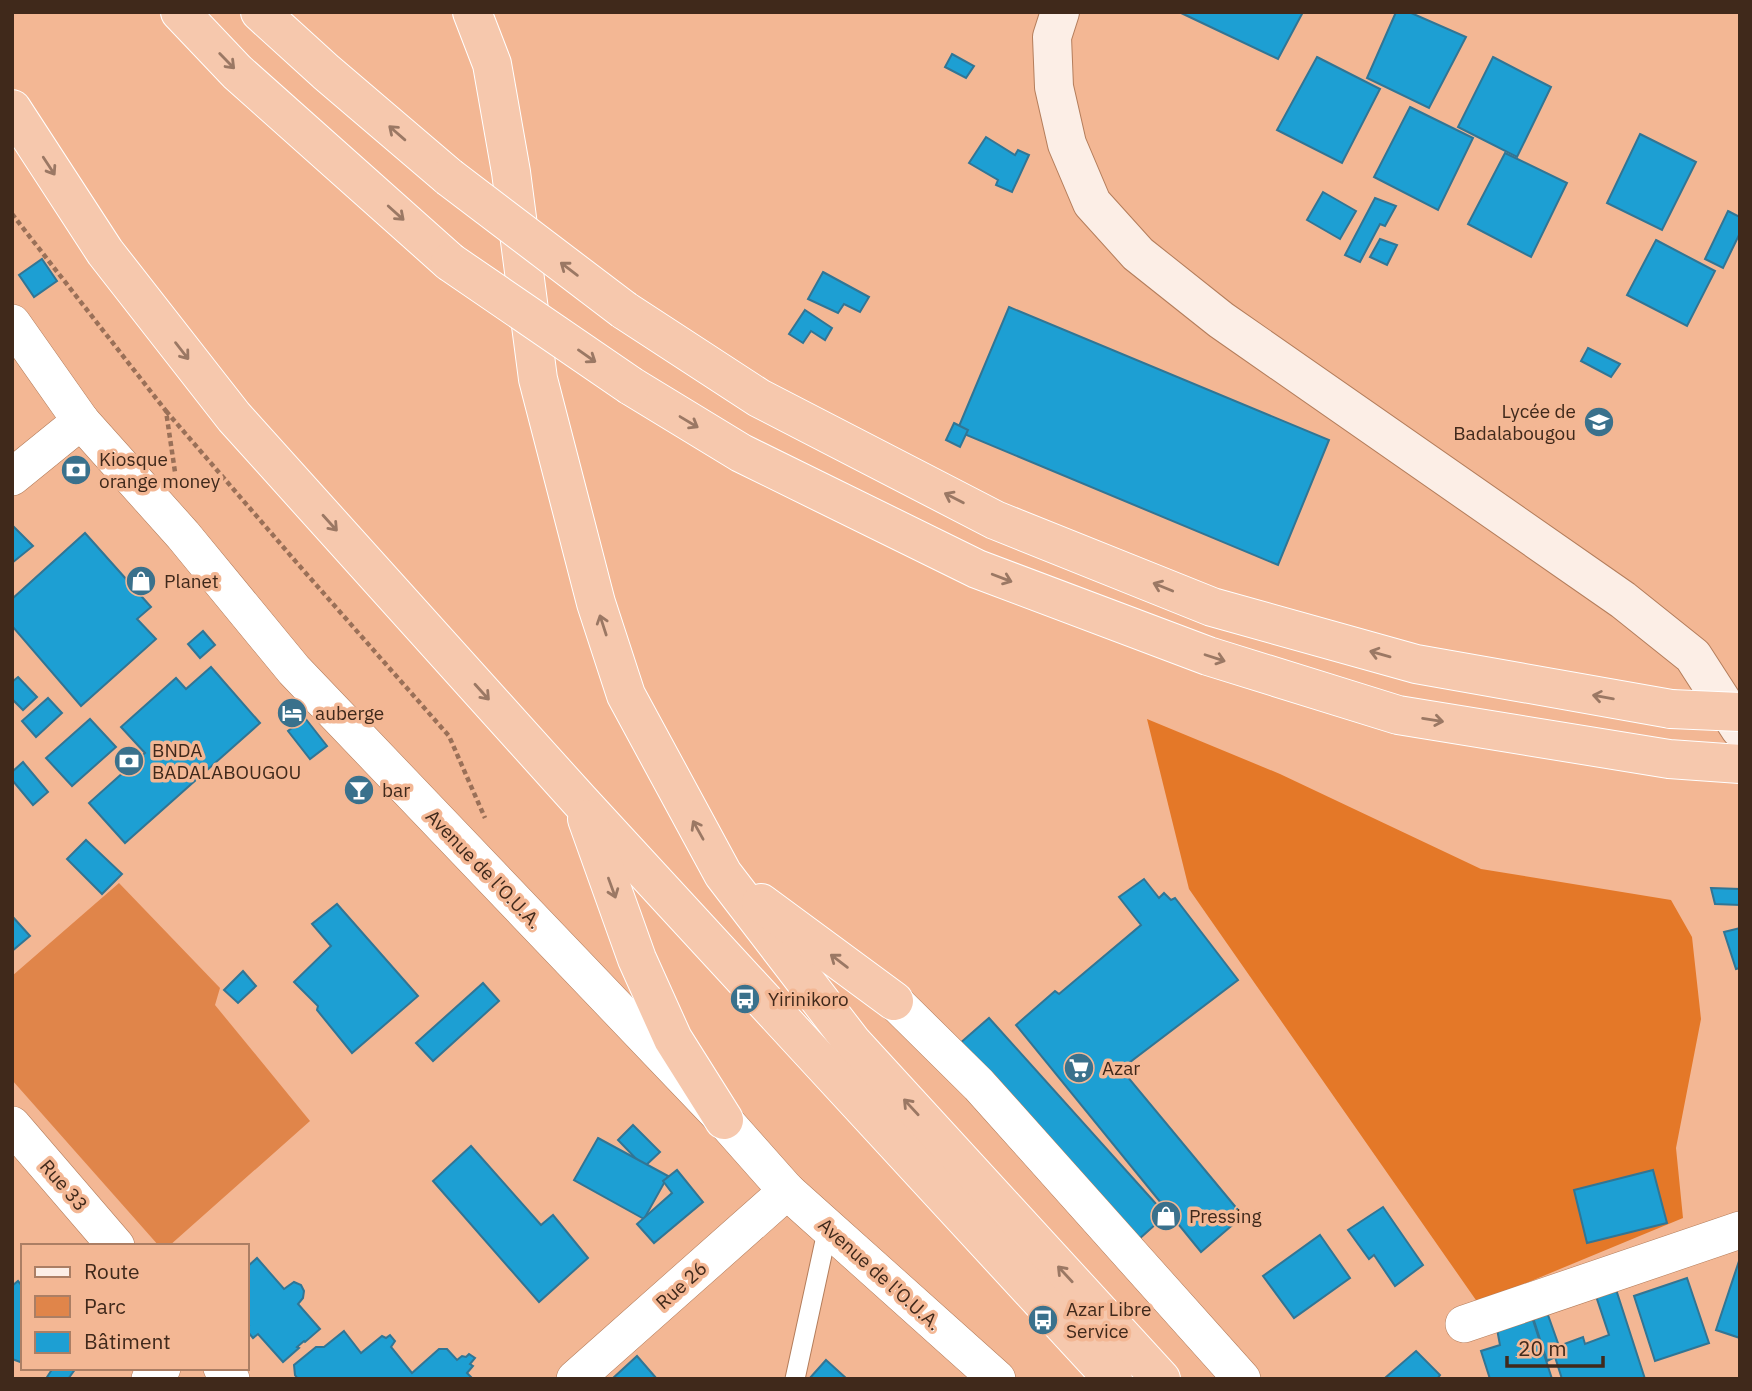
<svg xmlns="http://www.w3.org/2000/svg" width="1752" height="1391" viewBox="0 0 1752 1391" font-family="'IBM Plex Sans',sans-serif">
<rect width="100%" height="100%" fill="#f3b794"/>
<path fill="#e0854a" d="M119,883l101,105 -5,17 95,116 -141,125h-10l-147,-166v-104z"/>
<path fill="#e47828" d="M1147,719l133,55 201,95 190,31 21,37 9,82 -25,129 7,70 -205,85 -289,-414z"/>
<g fill="#1d9fd3" stroke="#317594" stroke-width="2">
<path d="M1179,12h124l-25,47z"/>
<path d="M1396,12h13l57,25 -37,71 -62,-30z"/>
<path d="M952,54l22,12 -8,12 -21,-11z"/>
<path d="M1317,57l63,32 -38,74 -65,-33z"/>
<path d="M1493,57l58,30 -34,70 -59,-30z"/>
<path d="M1410,107l63,31 -35,72 -64,-33z"/>
<path d="M1640,134l56,28 -34,68 -55,-27z"/>
<path d="M986,137l29,18 3,-5 11,5 -17,37 -16,-7 2,-5 -29,-17z"/>
<path d="M1505,153l62,30 -36,74 -63,-33z"/>
<path d="M1323,192l33,19 -16,28 -33,-19z"/>
<path d="M1375,198l21,8 -11,20 -5,-2 -20,38 -15,-7z"/>
<path d="M1728,211l12,6v16l-17,35 -18,-9z"/>
<path d="M1380,239l17,6 -10,20 -17,-8z"/>
<path d="M1656,240l59,31 -28,55 -60,-31z"/>
<path d="M42,259l15,22 -23,16 -15,-22z"/>
<path d="M823,272l46,25 -9,15 -16,-8 -6,9 -30,-14z"/>
<path d="M1009,307l320,133 -51,125 -321,-134z"/>
<path d="M805,310l27,18 -7,12 -14,-9 -8,12 -14,-9z"/>
<path d="M1588,348l32,16 -9,13 -30,-16z"/>
<path d="M954,423l14,7 -8,17 -14,-7z"/>
<path d="M12,525l21,21 -21,17z"/>
<path d="M85,533l66,74 -14,12 19,20 -75,67 -69,-80v-27z"/>
<path d="M203,631l12,14 -15,13 -12,-14z"/>
<path d="M211,667l49,56 -135,120 -36,-40 56,-50 -24,-26 55,-49 10,11z"/>
<path d="M18,677l19,20 -14,13 -11,-11v-17z"/>
<path d="M48,698l14,15 -26,24 -14,-16z"/>
<path d="M305,718l22,28 -17,13 -22,-28z"/>
<path d="M90,719l26,28 -44,39 -26,-28z"/>
<path d="M23,762l25,30 -15,13 -21,-25v-8z"/>
<path d="M86,840l36,34 -20,20 -35,-35z"/>
<path d="M1144,879l15,19 5,-5 7,7 4,-2 63,82 -117,89 122,147 -42,36 -185,-227 39,-34 4,3 82,-69 -22,-28z"/>
<path d="M1711,888l29,1v16l-25,-1z"/>
<path d="M337,904l81,92 -66,57 -35,-43 1,-4 -24,-24 37,-36 -19,-22z"/>
<path d="M12,916l18,20 -18,15z"/>
<path d="M1740,928v40l-4,1 -12,-37z"/>
<path d="M243,971l13,15 -18,17 -14,-13z"/>
<path d="M483,983l16,18 -66,60 -17,-18z"/>
<path d="M989,1018l177,197 -37,33 -178,-197z"/>
<path d="M633,1125l27,27 -16,15 -26,-27z"/>
<path d="M598,1138l70,38 -24,43 -70,-39z"/>
<path d="M471,1146l70,79 12,-10 35,43 -49,44 -106,-121z"/>
<path d="M677,1170l26,32 -49,41 -17,-19 35,-31 -9,-12z"/>
<path d="M1653,1170l14,53 -80,20 -13,-53z"/>
<path d="M1383,1207l40,58 -28,21 -21,-31 -5,4 -21,-29z"/>
<path d="M1320,1235l30,43 -56,40 -31,-42z"/>
<path d="M257,1258l27,31 10,-7 7,3 3,6 -1,7 -5,6 22,25 -15,13 -1,-1 -7,6 2,1 -16,14 -25,-28 -5,4 -6,-7v-4l2,-2 -2,-3v-55z"/>
<path d="M1740,1258v80l-24,-8z"/>
<path d="M1612,1277l33,102h-83l-7,-22 -8,4 -18,-56 14,-4 16,45 24,-9 2,7 24,-9 -17,-51z"/>
<path d="M1687,1278l22,65 -54,18 -21,-65z"/>
<path d="M18,1281l5,6v76l-11,-4v-73z"/>
<path d="M1531,1314l21,65h-62l-9,-28 19,-6 -3,-16z"/>
<path d="M344,1331l17,22 21,-17 4,2 4,-3 5,6 -4,6 21,26 27,-24h8l10,11 5,-4 4,1 3,-3 6,4 -5,6 3,2 -6,7 6,6h-175l-3,-4 -1,-10 22,-18h8z"/>
<path d="M1416,1351l24,24 -3,4h-49l-2,-2z"/>
<path d="M637,1356l20,23h-45z"/>
<path d="M826,1360l21,19h-38z"/>
<path d="M53,1368h23l-8,11h-19l-2,-2z"/>
</g>
<g fill="none" stroke-linecap="round" stroke-linejoin="round">
<g stroke="#b47d5b" stroke-width="21">
<path id="lane" d="M795,1379l33,-152"/>
</g>
<g stroke="#b47d5b" stroke-width="38">
<g id="street">
<path d="M12,323l69,98 102,114 111,135 430,450 63,71 210,188"/>
<path d="M12,477l69,-56"/>
<path d="M894,1001l85,84 263,294"/>
<path d="M12,1125l104,121"/>
<path d="M1464,1324l276,-94"/>
<path d="M222,1368l9,11"/>
<path d="M150,1379l12,-11"/>
<path d="M575,1379l212,-188"/>
</g>
</g>
<g stroke="#b47d5b" stroke-width="40">
<path id="secondary" d="M1060,12l-8,25 2,50 13,57 25,59 46,51 83,66 402,280 70,56 47,73"/>
</g>
<g stroke="#fff" stroke-width="40">
<g id="highway">
<path d="M180,12l57,60 213,190"/>
<path d="M260,12l66,60 123,105"/>
<path d="M472,12l20,52 19,108 27,207 58,224 30,92 97,179 129,168 309,337"/>
<path d="M12,109l93,143 129,165 346,384 533,578"/>
<path d="M624,310l135,88 236,122 217,87 204,57 255,45"/>
<path d="M631,386l110,67 236,116 231,87 190,59 271,44 71,5"/>
<path d="M587,819l50,140 36,80 51,81"/>
<path d="M761,903l133,98"/>
</g>
</g>
<g stroke="#9a7058" stroke-width="4.5" stroke-dasharray="5 3.5" stroke-linecap="butt">
<path d="M12,214l154,197 9,61"/>
<path d="M166,411l131,152 152,173 36,82"/>
</g>
<use href="#lane" stroke="#fff" stroke-width="19"/>
<use href="#street" stroke="#fff" stroke-width="37"/>
<use href="#secondary" stroke="#fceee6" stroke-width="38"/>
<use href="#highway" stroke="#f6c8ad" stroke-width="38"/>
<g stroke="#fff" stroke-width="40" stroke-linecap="butt">
<g id="highway-bridge">
<path d="M449,177l175,133"/>
<path d="M450,262l181,124"/>
<path d="M1671,709l69,3"/>
</g>
</g>
<use href="#highway-bridge" stroke="#f6c8ad" stroke-width="38"/>
</g>
<defs><path id="oneway-shaft" d="M-6 0H5M1.5-3L5.5 0L1.5 3" fill="none" stroke-width="1.6" stroke-linecap="round" stroke-linejoin="round" transform="scale(1.75)"/></defs>
<g stroke="#9b7864">
<use href="#oneway-shaft" transform="translate(227 61) rotate(46)"/>
<use href="#oneway-shaft" transform="translate(397 133) rotate(-139)"/>
<use href="#oneway-shaft" transform="translate(49 166) rotate(57)"/>
<use href="#oneway-shaft" transform="translate(396 213) rotate(42)"/>
<use href="#oneway-shaft" transform="translate(569 269) rotate(-143)"/>
<use href="#oneway-shaft" transform="translate(182 351) rotate(52)"/>
<use href="#oneway-shaft" transform="translate(587 356) rotate(35)"/>
<use href="#oneway-shaft" transform="translate(689 422) rotate(31)"/>
<use href="#oneway-shaft" transform="translate(954 498) rotate(-153)"/>
<use href="#oneway-shaft" transform="translate(330 523) rotate(48)"/>
<use href="#oneway-shaft" transform="translate(1002 578) rotate(21)"/>
<use href="#oneway-shaft" transform="translate(1163 587) rotate(-158)"/>
<use href="#oneway-shaft" transform="translate(603 625) rotate(-108)"/>
<use href="#oneway-shaft" transform="translate(1380 654) rotate(-164)"/>
<use href="#oneway-shaft" transform="translate(1215 658) rotate(18)"/>
<use href="#oneway-shaft" transform="translate(482 692) rotate(48)"/>
<use href="#oneway-shaft" transform="translate(1603 697) rotate(-170)"/>
<use href="#oneway-shaft" transform="translate(1433 720) rotate(9)"/>
<use href="#oneway-shaft" transform="translate(698 830) rotate(-119)"/>
<use href="#oneway-shaft" transform="translate(612 888) rotate(70)"/>
<use href="#oneway-shaft" transform="translate(839 961) rotate(-143)"/>
<use href="#oneway-shaft" transform="translate(911 1107) rotate(-133)"/>
<use href="#oneway-shaft" transform="translate(1065 1274) rotate(-133)"/>
</g>
<defs>
<g id="school-disc" transform="scale(1.575)"><circle r="9.5" fill="#3a718c" stroke="#f3b794"/><path d="M0-5L7-2L0 1L-7-2ZM-4 1L0 2.5L4 1V4Q0 6-4 4Z" fill="#fff"/></g>
<g id="bank-disc" transform="scale(1.575)"><circle r="9.5" fill="#3a718c" stroke="#f3b794"/><path d="M-6-4H6V4H-6ZM0-2.3a2.3 2.3 0 1 0 0 4.6a2.3 2.3 0 1 0 0-4.6Z" fill="#fff"/></g>
<g id="shop-disc" transform="scale(1.575)"><circle r="9.5" fill="#3a718c" stroke="#f3b794"/><path d="M-5-2.5h2.3a2.7 3.5 0 0 1 5.4 0H5L5.5 6h-11ZM-1.5-2.5h3a1.5 2.3 0 0 0-3 0Z" fill="#fff"/></g>
<g id="hotel-disc" transform="scale(1.575)"><circle r="9.5" fill="#3a718c" stroke="#f3b794"/><path d="M-6-4.5h1.5V1H6V5H4.5V3h-9V5H-6ZM-4 0a1.8 1.8 0 1 1 3.6 0ZM.5 0V-2.5h3Q6-2.5 6 0Z" fill="#fff"/></g>
<g id="bar-disc" transform="scale(1.575)"><circle r="9.5" fill="#3a718c" stroke="#f3b794"/><path d="M-6-5H6L.8 .8V4.5H3.5V6h-7V4.5H-.8V.8Z" fill="#fff"/></g>
<g id="bus-disc" transform="scale(1.575)"><circle r="9.5" fill="#3a718c" stroke="#f3b794"/><path d="M-5-6H5V4H4V6H2V4H-2V6H-4V4H-5ZM-3.5-4V0h7V-4ZM-3.5 1.2v1.5H-2V1.2ZM2 1.2v1.5H3.5V1.2Z" fill="#fff"/></g>
<g id="supermarket-disc" transform="scale(1.575)"><circle r="9.5" fill="#3a718c" stroke="#f3b794"/><path d="M-6-5.5h2.5l.6 2H6L4.5 2H-2.5L-4.4-4H-6ZM-1.5 3.2a1.3 1.3 0 1 0 .1 0ZM3 3.2a1.3 1.3 0 1 0 .1 0Z" fill="#fff"/></g>
</defs>
<g fill-rule="evenodd">
<use href="#school-disc" x="1599" y="422"/>
<use href="#bank-disc" x="76" y="470"/>
<use href="#shop-disc" x="141" y="581"/>
<use href="#hotel-disc" x="292" y="713"/>
<use href="#bank-disc" x="129" y="761"/>
<use href="#bar-disc" x="359" y="790"/>
<use href="#bus-disc" x="745" y="999"/>
<use href="#supermarket-disc" x="1079" y="1068"/>
<use href="#shop-disc" x="1166" y="1216"/>
<use href="#bus-disc" x="1043" y="1320"/>
</g>
<g text-anchor="middle" stroke-width="7" stroke-linejoin="round" paint-order="stroke">
<g font-size="19" fill="#40291b" stroke="#f3b794" text-anchor="start">
<text x="1576" y="418" text-anchor="end">Lycée de<tspan x="1576" dy="22">Badalabougou</tspan></text>
<text x="99" y="466">Kiosque<tspan x="99" dy="22">orange money</tspan></text>
<text x="164" y="588">Planet</text>
<text x="315" y="720">auberge</text>
<text x="152" y="757">BNDA<tspan x="152" dy="22">BADALABOUGOU</tspan></text>
<text x="382" y="797">bar</text>
<text x="768" y="1006">Yirinikoro</text>
<text x="1102" y="1075">Azar</text>
<text x="1189" y="1223">Pressing</text>
<text x="1066" y="1316">Azar Libre<tspan x="1066" dy="22">Service</tspan></text>
</g>
<g font-size="19" fill="#40291b" stroke="#f3b794">
<text transform="translate(484 869) rotate(46)" y="7">Avenue de l'O.U.A.</text>
<text transform="translate(64 1185) rotate(49)" y="7">Rue 33</text>
<text transform="translate(880 1274) rotate(42)" y="7">Avenue de l'O.U.A.</text>
<text transform="translate(681 1285) rotate(-42)" y="7">Rue 26</text>
</g>
</g>
<rect width="1752" height="1391" fill="none" stroke="#40291b" stroke-width="28"/>
<rect x="21" y="1244" width="228" height="126" fill="#f3b794" stroke="#ab7e64" stroke-width="2"/>
<rect x="35" y="1267" width="35" height="10" fill="#fceee6" stroke="#ab7e64" stroke-width="2"/>
<text x="84" y="1279" font-size="21" fill="#40291b">Route</text>
<rect x="35" y="1296" width="35" height="21" fill="#e0854a" stroke="#ab7e64" stroke-width="2"/>
<text x="84" y="1314" font-size="21" fill="#40291b">Parc</text>
<rect x="35" y="1332" width="35" height="21" fill="#1d9fd3" stroke="#ab7e64" stroke-width="2"/>
<text x="84" y="1349" font-size="21" fill="#40291b">Bâtiment</text>
<path d="M1507 1356v10h96v-10" fill="none" stroke="#40291b" stroke-width="3.5"/>
<text x="1518" y="1356" font-size="21" fill="#40291b" stroke="#f3b794" stroke-width="5" paint-order="stroke">20 m</text>
</svg>
